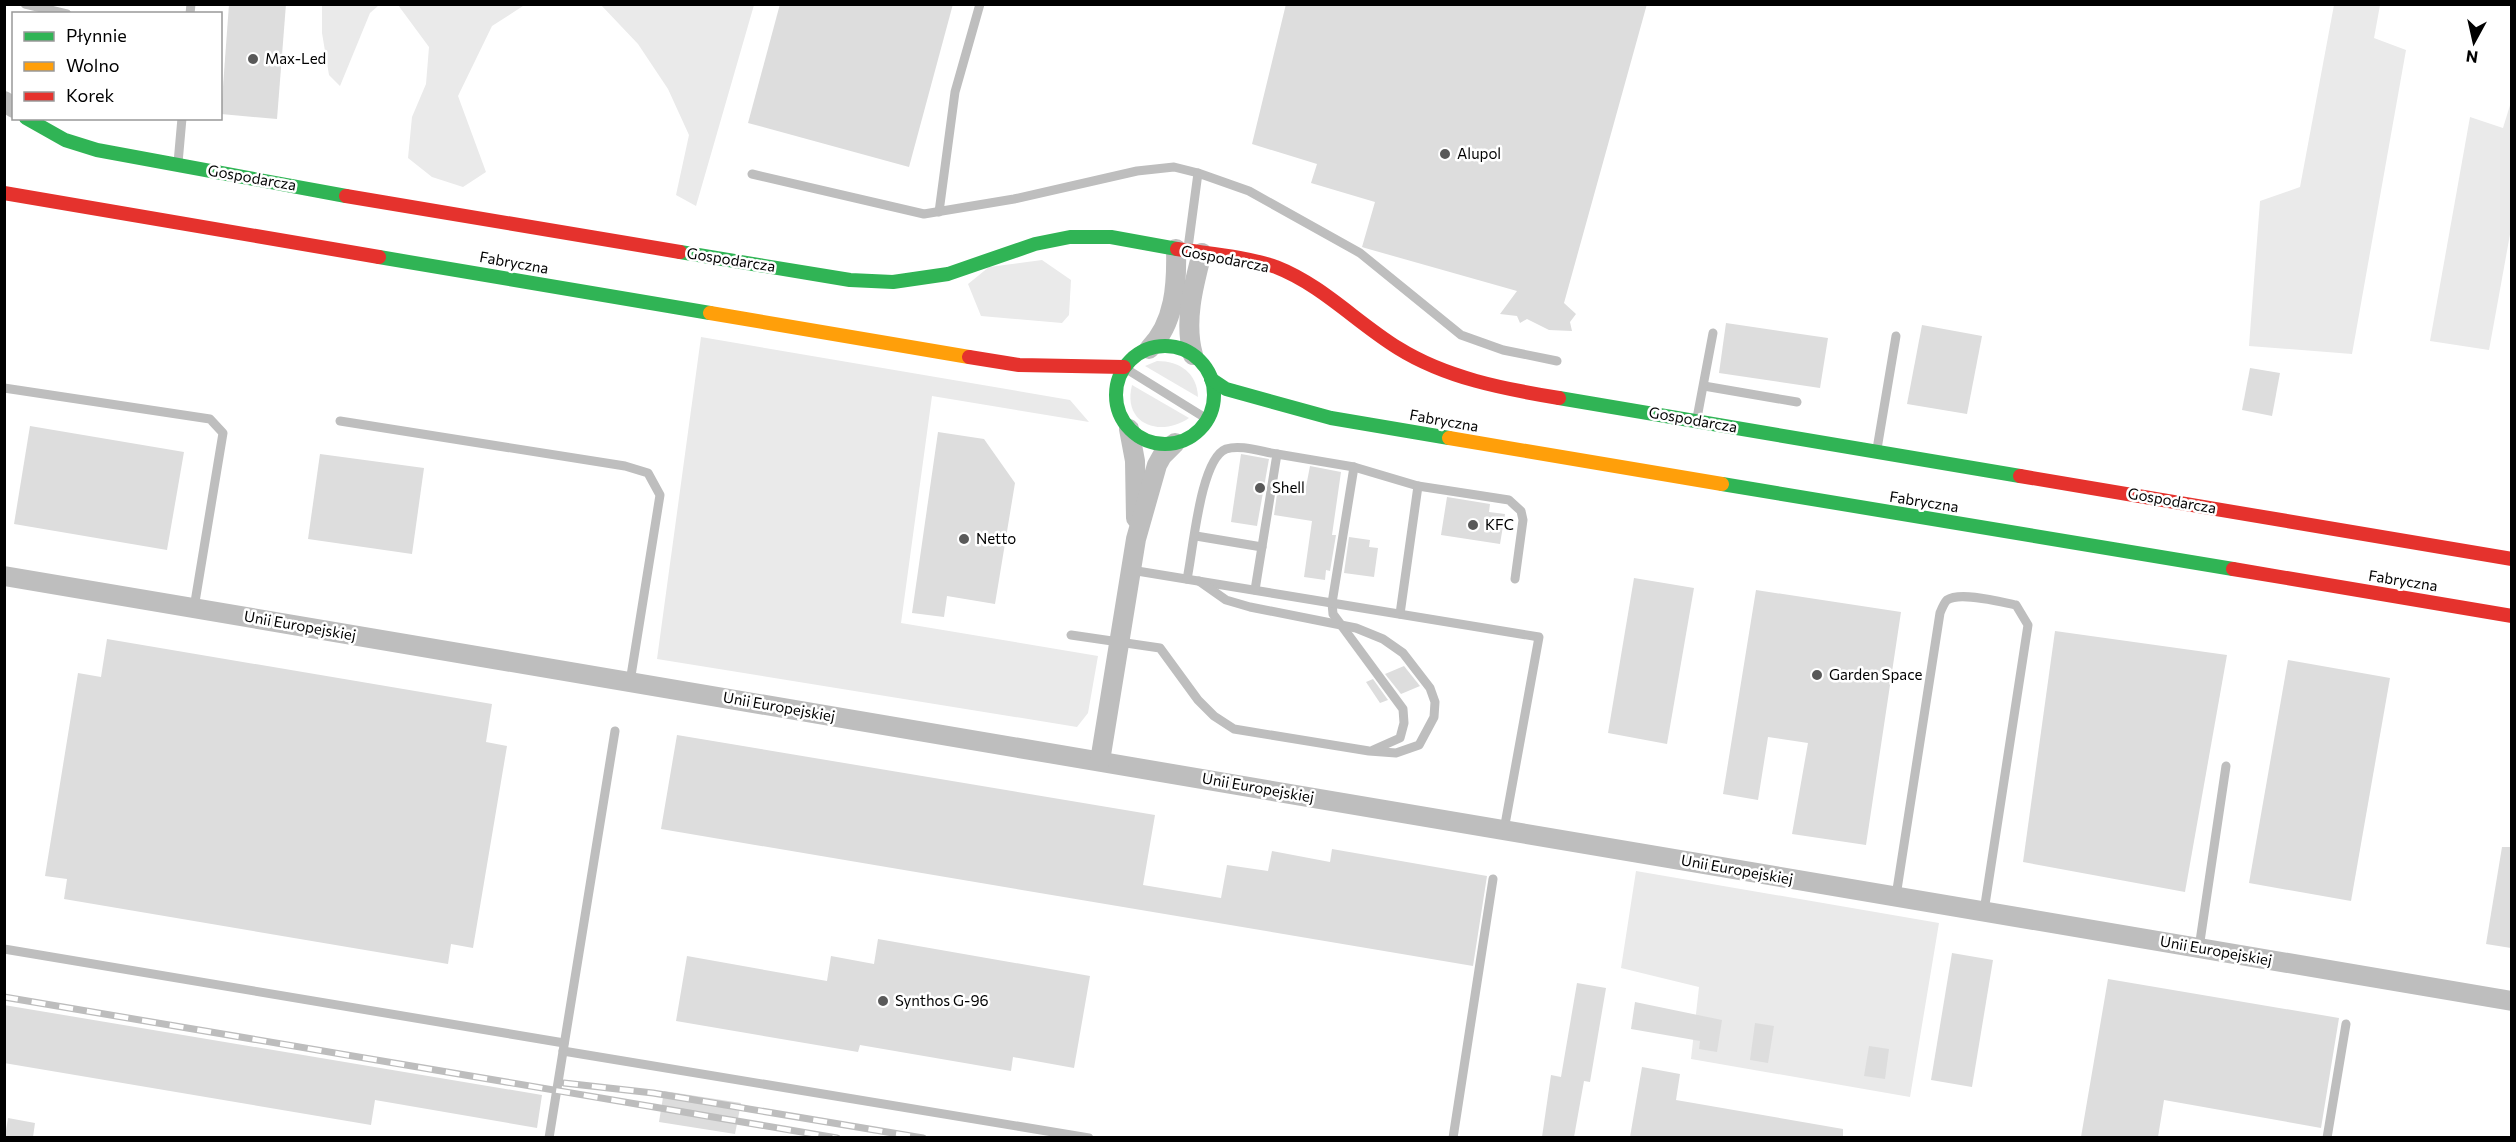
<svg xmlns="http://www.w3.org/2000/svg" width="2516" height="1142" viewBox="0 0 2516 1142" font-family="Commissioner,sans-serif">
<rect width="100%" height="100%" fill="#fff"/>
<g fill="#eaeaea">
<path d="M322,5h57l-9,8 -30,73 -11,-11 -7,-42z"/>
<path d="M398,5h356l-58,201 -20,-11 13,-60 -21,-46 -30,-45 -37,-39 -78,1 -31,20 -34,70 28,76 -23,15 -31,-10 -24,-19 4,-41 14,-33 3,-37z"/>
<path d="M2334,5h46l-6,33 32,12 -54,304 -103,-8 11,-145 40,-14z"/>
<path d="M2511,102v127l-22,121 -59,-9 40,-224 33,11z"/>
<path d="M1042,260l29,20 -2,35 -7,8 -81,-7 -13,-32 21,-17z"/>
<path d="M701,337l369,63 19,22 -157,-26 -31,227 197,33 -10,57 -11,14 -420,-68z"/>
<path d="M1157,361c23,0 40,12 41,36l-53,-31z"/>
<path d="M1132,385l57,33c-29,20 -67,6 -57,-33z"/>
<path d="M1636,871l303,52 -29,174 -219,-38 8,-72 -78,-19z"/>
</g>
<g fill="#ddd">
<path d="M229,4h57l-9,115 -56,-5z"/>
<path d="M780,4h173l-44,163 -161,-44z"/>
<path d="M1286,4h361l-83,299 12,11 -6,8 2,9 -23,-1 -22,-11 -7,4 -3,-7 -17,-2 17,-23 -152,-43 -3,-1 13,-45 -64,-19 6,-19 -65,-20z"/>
<path d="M1726,323l102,15 -8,50 -101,-15z"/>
<path d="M1922,325l60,11 -15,78 -60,-10z"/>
<path d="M2250,368l30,5 -8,43 -30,-6z"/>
<path d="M30,426l154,26 -17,98 -153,-26z"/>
<path d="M938,432l46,7 31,44 -20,121 -48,-8 -3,21 -32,-4z"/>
<path d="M320,454l104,14 -12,86 -104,-15z"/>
<path d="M1241,454l28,5 -12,67 -26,-4z"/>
<path d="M1310,466l31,6 -9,63h4l-6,36 -4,-1 -1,10 -21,-3 8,-56 -38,-6 4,-28 27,5z"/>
<path d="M1447,497l43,7 -1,8 16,2 -5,30 -59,-9z"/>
<path d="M1349,537l21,3 -1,7 9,1 -4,29 -30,-4z"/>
<path d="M1634,578l60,10 -27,156 -59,-11z"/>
<path d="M1756,590l145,22 -35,233 -74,-11 16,-91 -40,-6 -10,63 -35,-6z"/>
<path d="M2055,631l172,24 -42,237 -162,-30z"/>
<path d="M107,639l385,65 -6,38 21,4 -34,202 -22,-4 -3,20 -384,-65 3,-20 -22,-3 33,-203 23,4z"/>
<path d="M2288,660l102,18 -39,223 -102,-18z"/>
<path d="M1404,666l16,20 -19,8 -16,-20z"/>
<path d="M1373,679l15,21 -8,3 -14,-21z"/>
<path d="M677,735l478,80 -12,70 78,13 6,-33 41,6 4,-20 58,11 2,-13 155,27 -14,90 -812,-137z"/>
<path d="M2502,847h9v101l-25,-4z"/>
<path d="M878,939l212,37 -16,92 -61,-11 -2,14 -151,-26 -2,7 -182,-31 11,-65 140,25 4,-25 43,8z"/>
<path d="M1952,953l41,7 -21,127 -41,-7z"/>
<path d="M2108,979l231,39 -18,110 -157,-28 -6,37h-77z"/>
<path d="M1577,983l29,5 -16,94 -6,-1 -10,56h-32l9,-62 10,2z"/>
<path d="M1635,1002l87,18 -5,32 -18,-3 1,-8 -69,-12z"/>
<path d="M4,1005l538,90 -5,33 -162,-28 -4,25 -367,-62z"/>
<path d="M1755,1023l19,3 -6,37 -18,-3z"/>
<path d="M1869,1046l20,3 -4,30 -21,-3z"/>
<path d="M1642,1067l38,7 -4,26 167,29v8h-213z"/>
<path d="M664,1091l77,12 -6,31 -76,-12z"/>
<path d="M8,1118l27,5 -2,14 -28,-1z"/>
</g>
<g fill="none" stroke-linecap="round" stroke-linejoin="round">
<g stroke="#bebebe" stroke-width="9">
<path d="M25,4l42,10"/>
<path d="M190,14l1,-10"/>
<path d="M178,163l4,-45"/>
<path d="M752,174l172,40 90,-15 123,-28 37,-4 24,6"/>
<path d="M939,212l16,-120 25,-88"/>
<path d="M1188,248l10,-75 51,18 111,62 101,82 42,15 54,11"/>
<path d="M1128,370l79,49"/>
<path d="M1704,386l93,16"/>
<path d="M4,388l206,31 13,14 -29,175"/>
<path d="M1697,418l16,-85"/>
<path d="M340,421l285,45 23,7 12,22 -30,187"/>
<path d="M1877,449l19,-113"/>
<path d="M1277,454l77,13 64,19 91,14 12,11 2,9 -8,59"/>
<path d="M1354,467l-22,136 1,11 70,95 1,14 -4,15 -27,12"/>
<path d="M1196,536l66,11"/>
<path d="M1131,570l408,67 -35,193"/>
<path d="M1187,579c6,-27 13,-120 39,-130 15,-5 36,3 51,5l-22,136"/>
<path d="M1400,614l18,-128"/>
<path d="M1071,635l89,13 38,52 16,16 20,13 135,22 27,2 23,-8 15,-28 1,-15 -5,-14 -27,-35 -20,-14 -27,-11 -106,-21 -24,-7 -27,-19"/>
<path d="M1896,896l44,-283c2,-5 4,-10 7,-13 13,-9 54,2 69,5l12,20 -44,286"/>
<path d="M2199,948l27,-182"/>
<path d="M4,949l560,94"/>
<path d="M563,1051l526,87"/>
<path d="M549,1138l66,-407"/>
<path d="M1453,1138l40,-259"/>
<path d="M2327,1138l19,-114"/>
</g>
<g stroke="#bebebe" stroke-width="20">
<path d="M4,101l10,7"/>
<path d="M1149,349c26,-26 28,-65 27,-100"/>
<path d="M1193,355c-9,-33 0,-68 9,-102"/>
<path d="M1129,429l6,32 1,57"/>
<path d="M4,576l2508,425"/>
<path d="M1100,761l36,-222 21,-74 5,-9 13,-13"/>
</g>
<g stroke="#30b455" stroke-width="14">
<path d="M26,118l39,22 32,10 249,46"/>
<path d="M680,252l170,28 43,2 55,-8 87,-30 35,-7h41l66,12"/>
<path d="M379,257l331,56"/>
<circle cx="1165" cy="395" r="49"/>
<path d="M1211,379l15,10 105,29 118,20"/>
<path d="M1559,398l461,78"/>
<path d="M1722,484l511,85"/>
</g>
<g stroke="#ff9f0a" stroke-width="14">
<path d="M710,313l259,44"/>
<path d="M1449,438l273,46"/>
</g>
<g stroke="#e5322d" stroke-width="14">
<path d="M4,193l375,64"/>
<path d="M346,196l334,56"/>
<path d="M1177,249c33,5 67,7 99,18 46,18 80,55 122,81 48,30 106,41 161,50"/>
<path d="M969,357l50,8 105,2"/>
<path d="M2020,476l492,83"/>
<path d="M2233,569l279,47"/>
</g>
<g stroke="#bdbdbd" stroke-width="7">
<g id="rail">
<path d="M4,997l833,141"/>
<path d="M564,1083l89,10 270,45"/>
</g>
</g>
<use href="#rail" stroke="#fff" stroke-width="4.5" stroke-dasharray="14" stroke-linecap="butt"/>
</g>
<g fill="#595959" stroke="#fff" stroke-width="2">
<circle cx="253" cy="59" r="6"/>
<circle cx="1445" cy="154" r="6"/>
<circle cx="1260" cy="488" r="6"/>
<circle cx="1473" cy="525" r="6"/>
<circle cx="964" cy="539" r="6"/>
<circle cx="1817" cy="675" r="6"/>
<circle cx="883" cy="1001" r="6"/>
</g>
<g text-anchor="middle" stroke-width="5" stroke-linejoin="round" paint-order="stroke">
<g font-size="15" fill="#000" stroke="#fff" text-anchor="start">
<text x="265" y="64">Max-Led</text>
<text x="1457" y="159">Alupol</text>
<text x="1272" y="493">Shell</text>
<text x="1485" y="530">KFC</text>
<text x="976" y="544">Netto</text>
<text x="1829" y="680">Garden Space</text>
<text x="895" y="1006">Synthos G-96</text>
</g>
<g font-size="15" fill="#000" stroke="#fff">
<text transform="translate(252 178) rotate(10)" y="5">Gospodarcza</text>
<text transform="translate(1225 259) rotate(11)" y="5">Gospodarcza</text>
<text transform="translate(731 260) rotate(9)" y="5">Gospodarcza</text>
<text transform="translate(514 263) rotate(10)" y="5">Fabryczna</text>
<text transform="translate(1693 420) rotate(10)" y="5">Gospodarcza</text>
<text transform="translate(1444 421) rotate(10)" y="5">Fabryczna</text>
<text transform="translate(2172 501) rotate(10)" y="5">Gospodarcza</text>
<text transform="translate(1924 502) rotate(9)" y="5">Fabryczna</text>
<text transform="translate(2403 581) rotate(9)" y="5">Fabryczna</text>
<text transform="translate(300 626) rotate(10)" y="5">Unii Europejskiej</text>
<text transform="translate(779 707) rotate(10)" y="5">Unii Europejskiej</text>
<text transform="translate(1258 788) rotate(10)" y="5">Unii Europejskiej</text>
<text transform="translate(1737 870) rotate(10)" y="5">Unii Europejskiej</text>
<text transform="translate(2216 951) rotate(10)" y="5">Unii Europejskiej</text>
</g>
</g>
<rect width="2516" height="1142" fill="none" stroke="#000000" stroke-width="12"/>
<rect x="12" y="12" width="210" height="108" fill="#ffffff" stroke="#999999" stroke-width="1.5"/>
<rect x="24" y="32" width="30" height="9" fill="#30b455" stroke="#999999" stroke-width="1.5"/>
<text x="66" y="42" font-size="18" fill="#000000">Płynnie</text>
<rect x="24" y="62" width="30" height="9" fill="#ff9f0a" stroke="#999999" stroke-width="1.5"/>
<text x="66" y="72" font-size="18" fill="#000000">Wolno</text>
<rect x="24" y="92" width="30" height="9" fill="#e5322d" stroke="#999999" stroke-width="1.5"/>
<text x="66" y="102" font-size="18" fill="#000000">Korek</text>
<g transform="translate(2474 42) rotate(188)" stroke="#ffffff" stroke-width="4.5" paint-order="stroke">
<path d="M0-4.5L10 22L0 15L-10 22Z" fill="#000000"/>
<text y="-9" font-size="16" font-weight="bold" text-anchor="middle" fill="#000000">N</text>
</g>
</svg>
